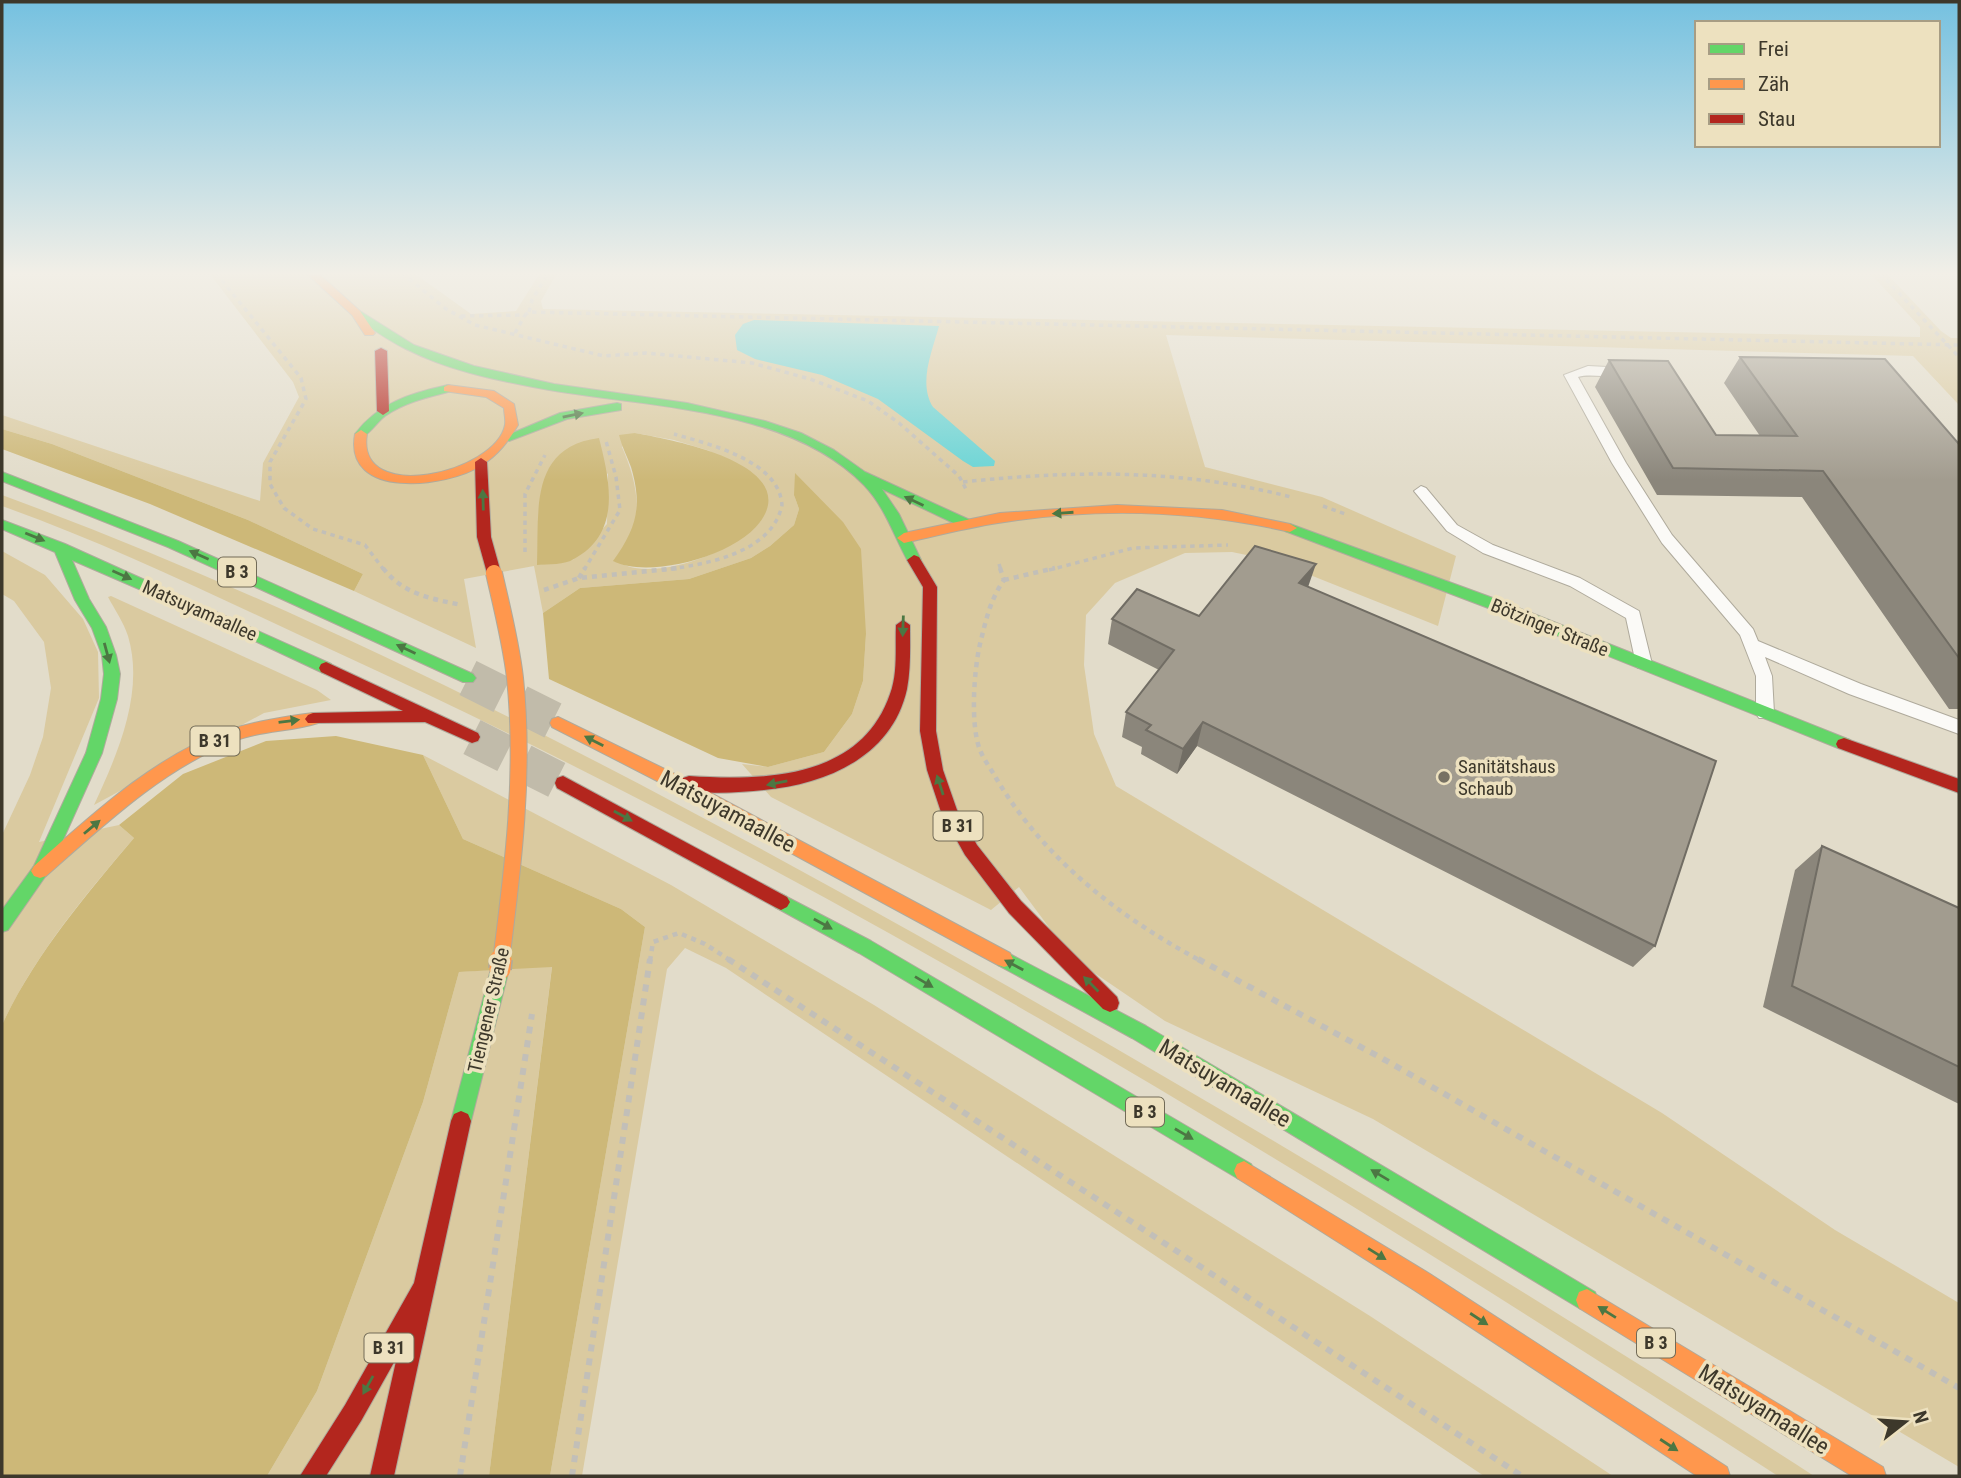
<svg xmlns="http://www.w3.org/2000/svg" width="1961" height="1478" viewBox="0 0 1961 1478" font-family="'Roboto Condensed',sans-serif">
<rect width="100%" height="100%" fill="#e2dcca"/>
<g fill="#dacaa0" fill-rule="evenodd">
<path d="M209,273h205l57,41 45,-3 24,-38h17l-16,28 2,8 1377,28v-10l-50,-54h16l55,58 10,7h8v67l-46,-49 -747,-21 39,132 117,30 134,59 -18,70 -163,-65 -43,-9 -47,1 -70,30 -29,32 -2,50 10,69 22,52 546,327 173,117 124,73v164l-586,-348 -208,-98 -94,-64 -52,-70 -28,23 -220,-113 -29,-33 26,3 56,-15 28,-38 11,-33 3,-47 -72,-139 5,14 -5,16 -24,21 -19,12 -62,21 -109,9 -37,25 -9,-47 -70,13 12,69 -122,-57 9,-17 -115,-54 -196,-76 -50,-15v-14l258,86 3,-38 36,-66 -6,-15zM635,433l39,7 36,11 51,70c-27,29 -86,53 -126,47 -7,-1 -15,-5 -21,-7 6,-9 14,-18 18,-28 11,-27 1,-61 -10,-86zM608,473l-1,51 -34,36 -36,5z"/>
<path d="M2,495c318,117 620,275 915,440 305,171 604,352 897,541h-36c-461,-298 -931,-590 -1431,-819 -114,-52 -227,-109 -345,-151z"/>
<path d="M2,551l43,24 38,44 15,33 1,46 -60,144 80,-17 15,13c-49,57 -100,118 -132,187v-190l28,-60 13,-38 8,-49 -7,-46 -30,-41 -12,-7z"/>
<path d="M111,596l206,94 14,10 -67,13 -170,92c23,-50 51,-112 34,-169 -4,-13 -13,-26 -20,-39z"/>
<path d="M423,755l248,130 203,120 496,311 243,160h-129l-758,-508 -41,-20 -18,21 -85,507h-32l95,-549 -24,-18 -158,-70z"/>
<path d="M552,966l-63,510h-222l50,-85 106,-289 36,-130z"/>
</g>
<g fill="#cdb878">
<path d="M2,429l50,15 196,76 115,54 -9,17 -204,-87 -148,-55z"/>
<path d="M635,433c32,6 141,25 133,72 -9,47 -118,76 -155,56 23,-32 30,-54 18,-94 -4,-11 -9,-20 -12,-32z"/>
<path d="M599,438c11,43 23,95 -25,121 -9,6 -26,5 -37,6 2,-54 -8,-118 62,-127z"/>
<path d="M795,473l48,49 18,27 5,85 -3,47 -11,33 -28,38 -56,15 -50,-9 -169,-79 -6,-66 37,-25 109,-9 62,-21 19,-12 24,-21 5,-16 -5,-14z"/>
<path d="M336,736l87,19 40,84 158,70 24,18 -95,549h-61l63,-509 -93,5 -36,130 -106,289 -50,85h-265v-451c32,-69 83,-129 132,-187l-15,-13 64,-51 83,-33z"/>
</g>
<path fill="#69d4d5" d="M754,320l185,6c-7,26 -21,57 -6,81l62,54 -1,5 -21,1 -10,-6 -85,-62 -56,-24 -67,-16 -18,-9 -2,-15 8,-11z"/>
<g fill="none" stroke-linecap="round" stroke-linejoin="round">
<g stroke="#c1bbaa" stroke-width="38" stroke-dasharray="38 19" stroke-linecap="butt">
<path d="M468,678l90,45"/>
<path d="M472,737l91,46"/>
</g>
<g stroke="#afaa9c" stroke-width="2">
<g id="lane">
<path d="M1588,366l39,2 6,4c-12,10 -39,0 -55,5l48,86 46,72 81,94 5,12 103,43 98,36v14l-110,-40 -84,-37 7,19 2,37 -3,5h-12l-3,-5v-37l-16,-41 -78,-92 -50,-80 -48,-88z"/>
<path d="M1421,486l5,2 31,37 36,20 87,33 59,33 13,53 -2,4h-12l-2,-4 -10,-46 -56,-32 -87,-33 -36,-22 -33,-40z"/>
</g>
</g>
<g stroke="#afaa9c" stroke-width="2">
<g id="fast">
<path d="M352,311h8l54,34 60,21 80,18 133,19 78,18 36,12 33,17 31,22 107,49 2,3 -7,4 -5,-1 -80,-38 17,25 22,46 -7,5 -5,-2c-15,-26 -23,-55 -45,-78 -79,-81 -226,-77 -331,-98 -43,-8 -87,-18 -127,-38 -19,-9 -36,-22 -54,-34z"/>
<path d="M448,385l4,2v4c-23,6 -47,11 -67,25 -8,6 -15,18 -24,22l-6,-4c23,-31 56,-41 93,-49z"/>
<path d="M617,403l4,1v6l-54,9 -58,22 -6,-4 57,-24z"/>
<path d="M2,472l176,69 295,133 3,4 -3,4h-10l-295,-135 -166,-66z"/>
<path d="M2,520l63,24 266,120 2,4 -7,6 -5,-2 -115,-54 -134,-58 17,39 17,28 10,28 4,19 -3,25 -15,54 -53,118 -41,59 -6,2v-22l32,-44 52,-113 15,-54 3,-25 -2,-19 -10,-27 -17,-28 -20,-48 -53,-23z"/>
<path d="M1290,524l211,77 349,139 2,4 -2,4h-12l-347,-139 -206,-78v-6z"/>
<path d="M781,894l90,47 380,223 3,7 -3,7 -7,3 -7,-3 -378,-225 -84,-46 -3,-5 3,-5z"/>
<path d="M1004,951l142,75 449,266 3,8 -3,8 -8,3 -8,-3 -447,-270 -134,-73 -3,-6 3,-6z"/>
<path d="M500,961l7,2 2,6 -38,152 -3,7 -7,3 -7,-3 -3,-7 40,-152 2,-6z"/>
</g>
</g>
<g stroke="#afaa9c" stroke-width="2">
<g id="slow">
<path d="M306,273h12l42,38 15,22 -2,2h-8l-13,-20z"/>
<path d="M448,385l46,6 20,13 4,21c-10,17 -20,30 -36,40 -35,23 -139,35 -127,-31l6,-4 6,4c-12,72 129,39 138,-9 1,-5 -1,-12 -1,-17l-18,-11 -42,-6v-4z"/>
<path d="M1117,505l105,5 68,14 7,4 -7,4c-95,-22 -195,-25 -292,-9 -32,5 -63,13 -94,20l-7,-5 7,-5 96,-20z"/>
<path d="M313,713l5,2 3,4 -3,4c-27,9 -56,7 -84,18 -73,29 -130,84 -188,135l-6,2 -6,-2 -3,-5 3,-5c59,-52 119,-109 194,-136 28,-9 56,-13 85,-17z"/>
<path d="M558,717l121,59 331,177 3,6 -3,6 -6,2 -6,-2 -331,-179 -115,-59 -2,-4 2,-4z"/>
<path d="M1244,1161l186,113 297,193 3,9h-33l-283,-186 -177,-112 -3,-7 3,-7z"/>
<path d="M1587,1289l296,178 3,9h-34l-273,-168 -3,-8 3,-8z"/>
</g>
</g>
<g stroke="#afaa9c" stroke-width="2">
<g id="jam">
<path d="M381,348l6,3 2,60 -6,4 -6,-4 -2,-60z"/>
<path d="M481,458l6,4 4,75 10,36 -7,5 -7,-5 -10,-36 -2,-75z"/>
<path d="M914,555l5,2 18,30 -1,144 7,39 14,40 20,35 44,56 96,96 2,6 -2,6 -7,3 -7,-3 -94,-96 -44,-58 -24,-43 -14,-42 -7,-39 3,-144 -16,-27z"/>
<path d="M903,620l7,5c0,21 1,43 -3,64 -15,68 -81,95 -143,101 -25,2 -57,6 -81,-2l-2,-5 2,-5 6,-2c75,5 172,3 201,-82 8,-21 5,-47 6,-69z"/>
<path d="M326,662l152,71 2,4 -2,4 -6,2 -47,-21 -117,1 -3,-4 3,-4 5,-2 90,-2 -82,-39 -2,-4 2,-4z"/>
<path d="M1844,738l115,41v14l-121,-45 -2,-4 2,-4z"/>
<path d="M563,776l224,121 3,5 -3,5 -6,3 -6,-3 -218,-119 -2,-5 2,-5z"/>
<path d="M461,1111l7,3 3,7 -77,355h-24l27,-119 -36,64 -35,55h-26l45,-71 69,-122 37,-162 3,-7z"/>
</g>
</g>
<g stroke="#c2bfb8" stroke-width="3.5" stroke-dasharray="4.5 4.5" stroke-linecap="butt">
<path d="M216,273l85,105 5,21 -36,63v22l14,24 29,21 52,16 19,25"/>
<path d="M402,273l44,36 29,16 129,31 42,-3 106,10 58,16 58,22 31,22 60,53 8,15"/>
<path d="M1880,273l79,84"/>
<path d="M529,312l3,-12 16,-27"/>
<path d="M461,316l64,-1 4,-3 1430,33"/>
<path d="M515,333l10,-18"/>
<path d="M963,482c112,-12 219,-13 328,15"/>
<path d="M1323,506l25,9"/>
<path d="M525,552v-58l20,-39"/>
<path d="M999,564l2,6"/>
<path d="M584,570l36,-60 -4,-33 -10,-36"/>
<path d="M662,570c41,-5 110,-16 120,-65 -3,-45 -74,-61 -108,-71"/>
<path d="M1049,570l84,-22 95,-3"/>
</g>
<g stroke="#c2bfb8" stroke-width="4.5" stroke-dasharray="5 5" stroke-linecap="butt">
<path d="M383,568c20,26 48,31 79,37"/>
<path d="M1000,568l4,12c-14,20 -18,40 -24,64 -6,26 -10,81 0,106 4,10 11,19 16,28 48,81 123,139 205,183"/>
<path d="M579,578l6,-10"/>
<path d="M1004,580l51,-12"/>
<path d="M544,590l35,-12 99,-10"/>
<path d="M650,961l3,-19 26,-9 26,11 26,17"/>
</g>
<g stroke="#c2bfb8" stroke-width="6" stroke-dasharray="7 7" stroke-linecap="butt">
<path d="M728,959l794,517"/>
<path d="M1198,959l187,101 574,328"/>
<path d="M460,1476l72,-462"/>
<path d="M572,1476l78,-517"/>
</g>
<use href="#lane" fill="#fbfaf7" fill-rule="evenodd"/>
<use href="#fast" fill="#63d668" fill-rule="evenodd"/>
<use href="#slow" fill="#ff974d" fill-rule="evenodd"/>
<use href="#jam" fill="#b3261e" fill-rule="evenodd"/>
<g stroke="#afaa9c" stroke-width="18" stroke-linecap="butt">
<path id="slow-bridge-far1" d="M494,573c8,35 17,70 21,105 10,94 -2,190 -14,283"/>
</g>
<g stroke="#afaa9c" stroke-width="24" stroke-linecap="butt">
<path id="slow-bridge" d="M500,969l1,-10"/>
</g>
<use href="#slow-bridge-far1" stroke="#ff974d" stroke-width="16"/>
<use href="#slow-bridge" stroke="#ff974d" stroke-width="21"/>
</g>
<g fill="#8b867b">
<path d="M1740,357l219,87v265h-10l-147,-212 -145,-2 -62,-108 14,-27 107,75 44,1 -36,-53z"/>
<path d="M1308,587l347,359 -22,21 -436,-221 -20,28 -36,-20 1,-7 -20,-10 4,-25 33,-42 -51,-26 4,-25 87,-3z"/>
<path d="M1822,846l137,62v196l-196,-97 32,-137z"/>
</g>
<g fill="#716d64">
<path d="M1316,564l-9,26 -8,-7z"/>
<path d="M1203,722l-6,24 -20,28 6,-25z"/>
</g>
<g fill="#a29c8f" stroke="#716d64" stroke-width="2">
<path d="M1740,357l145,2 74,85v214l-136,-187 -150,-3 -64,-108 59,1 48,74 81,1z"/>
<path d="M1255,546l61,18 -17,19 417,178 -61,185 -452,-224 -20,27 -37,-19 5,-5 -25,-13 48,-62 -62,-31 25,-30 62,27z"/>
<path d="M1822,846l137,62v159l-167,-81z"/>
</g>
<defs><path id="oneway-solid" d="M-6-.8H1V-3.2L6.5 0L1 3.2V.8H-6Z" transform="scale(1.75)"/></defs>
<g fill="#4c7743">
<use href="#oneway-solid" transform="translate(573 415) rotate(-11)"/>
<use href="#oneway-solid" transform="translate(483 500) rotate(-92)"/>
<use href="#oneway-solid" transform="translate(914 501) rotate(-155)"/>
<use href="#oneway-solid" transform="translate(1063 513) rotate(176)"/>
<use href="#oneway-solid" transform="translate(35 537) rotate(22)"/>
<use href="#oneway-solid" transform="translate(199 555) rotate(-156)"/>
<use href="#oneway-solid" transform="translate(122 575) rotate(24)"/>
<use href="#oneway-solid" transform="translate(903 626) rotate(92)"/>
<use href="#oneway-solid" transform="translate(406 649) rotate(-155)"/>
<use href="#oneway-solid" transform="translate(107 653) rotate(75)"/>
<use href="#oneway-solid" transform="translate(289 721) rotate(-7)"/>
<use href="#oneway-solid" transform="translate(594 741) rotate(-153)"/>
<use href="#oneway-solid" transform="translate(777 783) rotate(169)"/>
<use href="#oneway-solid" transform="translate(940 785) rotate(-108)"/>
<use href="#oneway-solid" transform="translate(623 816) rotate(29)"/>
<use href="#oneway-solid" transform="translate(92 827) rotate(-40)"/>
<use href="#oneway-solid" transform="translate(823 924) rotate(29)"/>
<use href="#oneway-solid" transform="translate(1014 965) rotate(-152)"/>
<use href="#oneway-solid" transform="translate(924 982) rotate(31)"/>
<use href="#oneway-solid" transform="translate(1091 984) rotate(-135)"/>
<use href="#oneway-solid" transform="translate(1184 1134) rotate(30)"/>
<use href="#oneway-solid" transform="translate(1380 1175) rotate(-149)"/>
<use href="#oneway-solid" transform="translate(1377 1254) rotate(32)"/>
<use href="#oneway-solid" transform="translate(1607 1312) rotate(-148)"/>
<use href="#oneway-solid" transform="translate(1479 1319) rotate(33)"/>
<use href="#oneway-solid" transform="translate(368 1385) rotate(119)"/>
<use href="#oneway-solid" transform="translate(1669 1445) rotate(33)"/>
</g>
<linearGradient id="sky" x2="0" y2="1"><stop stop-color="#75c1e0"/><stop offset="0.57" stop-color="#f2efe7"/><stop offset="1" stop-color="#f2efe7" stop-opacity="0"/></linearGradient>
<rect width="1961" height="480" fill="url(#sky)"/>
<circle fill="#777163" stroke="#ede1bf" stroke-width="2.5" cx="1444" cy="777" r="7"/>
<g text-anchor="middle" stroke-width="7" stroke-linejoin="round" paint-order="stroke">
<g fill="#ede1bf" stroke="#726b57" stroke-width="2">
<rect x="218" y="557.5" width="38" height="29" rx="5"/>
<rect x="190.5" y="726.5" width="49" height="29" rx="5"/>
<rect x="933.5" y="811.5" width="49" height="29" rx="5"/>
<rect x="1126" y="1097.5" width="38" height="29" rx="5"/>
<rect x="1637" y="1328.5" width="38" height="29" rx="5"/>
<rect x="364.5" y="1333.5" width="49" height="29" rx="5"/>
</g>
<g font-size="18" font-weight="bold" fill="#3d382b">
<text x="237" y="578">B 3</text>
<text x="215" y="747">B 31</text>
<text x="958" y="832">B 31</text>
<text x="1145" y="1118">B 3</text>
<text x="1656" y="1349">B 3</text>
<text x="389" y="1354">B 31</text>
</g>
<g font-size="19" fill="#3d382b" stroke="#ede1bf">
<text transform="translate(200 610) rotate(24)" y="7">Matsuyamaallee</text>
<text transform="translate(1550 627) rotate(22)" y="7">Bötzinger Straße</text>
<text transform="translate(488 1010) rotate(-77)" y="7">Tiengener Straße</text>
</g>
<g font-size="19" fill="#3d382b" stroke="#ede1bf" text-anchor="start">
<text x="1458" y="773">Sanitätshaus<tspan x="1458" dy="22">Schaub</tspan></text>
</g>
<g font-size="23" fill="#3d382b" stroke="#ede1bf">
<text transform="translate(728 811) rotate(28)" y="8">Matsuyamaallee</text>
<text transform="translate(1225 1083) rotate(31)" y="8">Matsuyamaallee</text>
<text transform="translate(1764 1409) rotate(32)" y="8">Matsuyamaallee</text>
</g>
</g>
<rect width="1961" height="1478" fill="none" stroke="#3d382b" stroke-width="7"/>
<rect x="1695" y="21" width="245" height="126" fill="#ede1bf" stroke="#a79d84" stroke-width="2"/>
<rect x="1709" y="44" width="35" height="10" fill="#63d668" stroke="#a79d84" stroke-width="2"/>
<text x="1758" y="56" font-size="21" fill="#3d382b">Frei</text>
<rect x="1709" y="79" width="35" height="10" fill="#ff974d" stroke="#a79d84" stroke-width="2"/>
<text x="1758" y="91" font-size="21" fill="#3d382b">Zäh</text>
<rect x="1709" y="114" width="35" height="10" fill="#b3261e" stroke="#a79d84" stroke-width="2"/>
<text x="1758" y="126" font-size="21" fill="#3d382b">Stau</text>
<g transform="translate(1905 1422) rotate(73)" stroke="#ede1bf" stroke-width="5" paint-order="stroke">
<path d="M0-5L12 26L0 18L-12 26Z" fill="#3d382b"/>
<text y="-10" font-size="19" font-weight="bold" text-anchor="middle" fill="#3d382b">N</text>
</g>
</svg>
